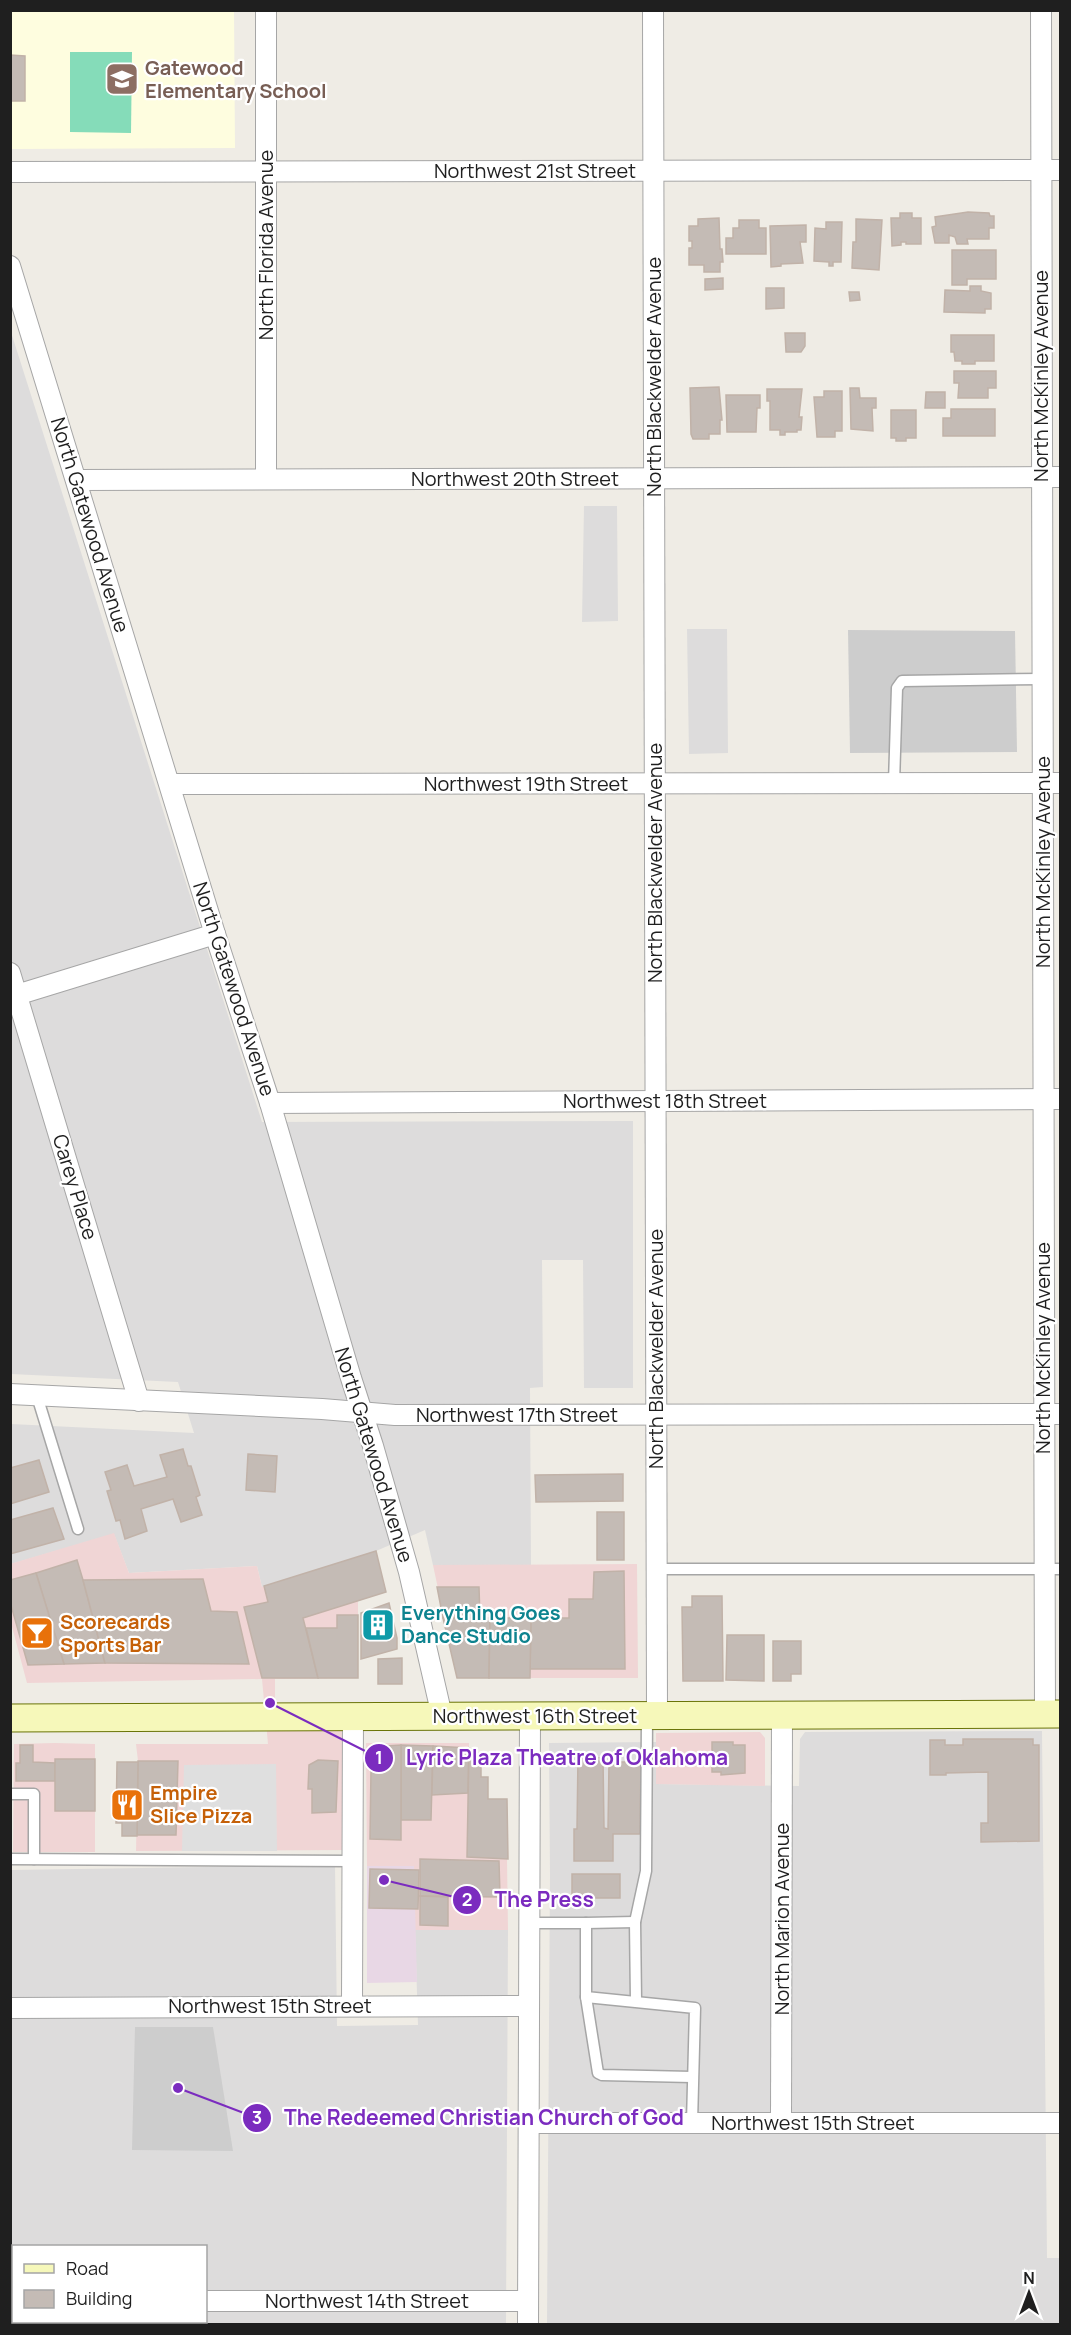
<svg xmlns="http://www.w3.org/2000/svg" width="1071" height="2335" viewBox="0 0 1071 2335" font-family="Manrope,sans-serif">
<rect width="100%" height="100%" fill="#efece5"/>
<g fill="#dddcdc" fill-rule="evenodd">
<path d="M10,329l252,793 371,-1v267h-49l-1,-128h-41l1,127 -13,1 1,177h-98l-8,-35 -49,21 -114,36 -5,-21 -128,7 -15,-39 -103,30v-140l183,9 -16,-51 -167,-8z"/>
<path d="M584,506h33l1,115 -36,1z"/>
<path d="M687,629h40l1,124 -39,1z"/>
<path d="M1042,1731l5,527h13v66h-513l3,-449 -1,-132 107,-1 1,42 142,2 1,-47 5,-7z"/>
<path d="M335,1865l2,161 81,-1 -3,-95h93l-2,394h-495v-454zM14,2246h192v76h-192z"/>
</g>
<g fill="#f0d5d5">
<path d="M114,1533l15,40 128,-7 5,21 114,-36 10,41 -28,9v77l-83,1v48l69,1 -1,122 -207,1 2,-90 -2,-17h132l-6,-65 -235,4 -16,-60 -1,-59z"/>
<path d="M637,1564l1,114h-181l-24,-113z"/>
<path d="M760,1732l5,6v48l-109,-2v-51z"/>
<path d="M55,1743l40,1v108h-82l1,-108z"/>
<path d="M366,1743h103l-1,114 39,2 1,71h-93l-1,-64h-47z"/>
</g>
<path fill="#e8d7e5" d="M367,1866h47l3,116 -50,1z"/>
<path fill="#fefddf" d="M11,11h223l1,137 -224,1z"/>
<g fill="#cdcdcd">
<path d="M848,630l167,1 2,121 -167,1z"/>
<path d="M135,2027h78l20,124 -101,-1z"/>
</g>
<path fill="#85dcb9" d="M70,52h62l-1,81 -61,-1z"/>
<path fill="#dfdfdf" d="M276,1764l1,87h-95l2,-86z"/>
<g fill="#c4bbb5" stroke="#c1b2a8" stroke-width="1.5">
<path d="M10,55l15,1v45h-15z"/>
<path d="M968,212l21,1 1,3h4v12h-5v11h-22l1,5h-11l-2,-7 -6,-2v8h-14l-3,-16 4,-1 -1,-9z"/>
<path d="M900,213h12v5h9v26h-15v-2h-5v3l-9,1 -1,-28h9z"/>
<path d="M719,218l1,31h2l1,13h-3v10h-16v-7h-15v-17h3v-7h-3v-15h9v-7z"/>
<path d="M856,219l26,1 -3,50 -27,-2 1,-26h3z"/>
<path d="M739,220h20v8h7v26h-40v-16h7v-10h6z"/>
<path d="M826,222h16l-1,40h-8v4h-4v-4l-15,-1 1,-33 11,1z"/>
<path d="M806,225v17h-6l3,21 -22,1v2l-10,1 -1,-41z"/>
<path d="M952,250h44v29h-29v6h-15z"/>
<path d="M723,278v11l-18,1v-11z"/>
<path d="M970,286h11v5l10,2v16h-6v4l-41,-1 1,-22 25,1z"/>
<path d="M766,288h18v20l-18,1z"/>
<path d="M849,292h10l1,8 -10,1z"/>
<path d="M785,333h20v13l-4,6h-15z"/>
<path d="M951,335h43v26h-19v3h-13v-3h-7l-1,-9h-3z"/>
<path d="M954,371h42v17h-8v10h-30l1,-15h-5z"/>
<path d="M719,387l3,33h-2v14h-11v5h-16l-2,-5 -1,-46z"/>
<path d="M850,388h9l1,10h16v10h-4l1,23 -22,-2z"/>
<path d="M767,389h35l-3,28h3l-1,13h-4v2h-12v3h-5v-5h-10v-29h-3z"/>
<path d="M824,391h18v40h-7v6h-18l-3,-40h10z"/>
<path d="M926,392h19v16h-20z"/>
<path d="M726,395h34v13h-3l-1,24h-29z"/>
<path d="M951,409h44v27h-52v-18h8z"/>
<path d="M891,410h25v28h-10v3h-10v-3h-5z"/>
<path d="M183,1449l5,17h3l9,29 -4,2 6,18 -21,7 -8,-23 -32,10 6,22 -22,8 -5,-19 -4,1 -9,-30 4,-1 -6,-18 22,-7 7,21 33,-9 -7,-22z"/>
<path d="M248,1454l29,2 -2,36 -29,-2z"/>
<path d="M39,1460l10,32 -39,12v-36z"/>
<path d="M623,1474v27l-87,1 -1,-27z"/>
<path d="M53,1508l11,31 -54,15v-34z"/>
<rect x="597" y="1512" width="27" height="48"/>
<path d="M376,1551l10,41 -83,26 15,60h-56l-18,-71 24,-5 -4,-16z"/>
<path d="M77,1560l6,20 22,83 -41,1 -28,-91z"/>
<path d="M624,1571l1,98h-95l1,-51h38v-19h24l1,-27z"/>
<path d="M36,1573l28,91 -36,1 -18,-63v-22z"/>
<path d="M203,1579l8,32 26,1 12,52 -144,-1 -22,-83z"/>
<path d="M437,1587h42l1,31h-37z"/>
<path d="M692,1596h30l1,85h-40l-1,-74h10z"/>
<path d="M389,1603l8,35v11l-36,10v-46z"/>
<path d="M337,1615h21v63h-40l-12,-50h31z"/>
<path d="M443,1618h47l-1,60h-32z"/>
<path d="M490,1618h41l-1,60h-41z"/>
<path d="M727,1635h37v46l-38,-1z"/>
<path d="M773,1641h28v33h-10v7h-18z"/>
<path d="M402,1658v26h-24v-25z"/>
<path d="M963,1739h70v6h6v96l-58,1v-19h7v-51l-42,1v2h-16v-35h15v5h18z"/>
<path d="M712,1742h21v3h12v28l-24,2v-3h-9z"/>
<path d="M20,1745h13v17l22,1v18h-39v-18h4z"/>
<path d="M401,1745l32,1 -2,74h-30z"/>
<path d="M401,1745v95l-31,-1 1,-70h14v-23z"/>
<path d="M433,1746l36,2 -1,45 -36,2z"/>
<path d="M469,1748l12,7v22h7v22h19l1,60 -41,-2z"/>
<path d="M578,1757l25,1 1,70 4,1 1,-67h32l-1,72h-27v27h-39v-32h3z"/>
<rect x="55" y="1759" width="40" height="52"/>
<path d="M318,1760l20,1 -2,51 -24,1v-24h-4l1,-24z"/>
<path d="M138,1761h40l-2,74h-39z"/>
<path d="M117,1762h21l-1,74h-15v-13h-6z"/>
<path d="M420,1859l79,2 1,36 -80,-1z"/>
<path d="M370,1869l49,1 -1,39 -49,-1z"/>
<rect x="572" y="1874" width="48" height="24"/>
<path d="M420,1896l28,1v29l-28,-1z"/>
</g>
<g fill="none" stroke-linecap="round" stroke-linejoin="round">
<g stroke="#a6a6a6" stroke-width="13">
<g id="lane">
<path d="M894,783l3,-95 5,-7 140,-2"/>
<path d="M37,1396l41,133"/>
<path d="M657,1569h403"/>
<path d="M10,1794h24v65"/>
<path d="M10,1859l343,2"/>
<path d="M529,1923h57v74l109,11 -3,115"/>
<path d="M586,1923l49,-1"/>
<path d="M586,1997l12,76 4,2 90,2"/>
<path d="M636,2001l-1,-79 11,-51 1,-155"/>
</g>
</g>
<g stroke="#a6a6a6" stroke-width="22">
<g id="street">
<path d="M266,10v469"/>
<path d="M653,10l4,1705"/>
<path d="M1041,10l4,1704"/>
<path d="M10,172l1050,-2"/>
<path d="M10,266l205,668 55,169 81,275 22,68 36,126 33,144"/>
<path d="M77,480l983,-3"/>
<path d="M171,784l889,-1"/>
<path d="M10,973l129,428"/>
<path d="M10,997l205,-63"/>
<path d="M270,1103l790,-4"/>
<path d="M10,1394l312,15 73,6 665,-1"/>
<path d="M352,2006l1,-290"/>
<path d="M10,2008l519,-2"/>
<path d="M529,2123h531"/>
<path d="M781,2123l1,-407"/>
<path d="M10,2301h4"/>
<path d="M206,2301h322"/>
<path d="M528,2324l2,-608"/>
</g>
</g>
<g stroke="#6a7408" stroke-width="29">
<path id="secondary" d="M10,1718l1050,-4"/>
</g>
<use href="#lane" stroke="#fff" stroke-width="10"/>
<use href="#street" stroke="#fff" stroke-width="20"/>
<use href="#secondary" stroke="#f6f8ba" stroke-width="27"/>
</g>
<defs>
<g id="school-square" transform="scale(1.725)"><rect x="-9" y="-9" width="18" height="18" rx="4" fill="#8d6e63" stroke="#fff"/><path d="M0-5L7-2L0 1L-7-2ZM-4 1L0 2.5L4 1V4Q0 6-4 4Z" fill="#fff"/></g>
<g id="building-square" transform="scale(1.725)"><rect x="-9" y="-9" width="18" height="18" rx="4" fill="#0f9aa8" stroke="#fff"/><path d="M-4-6H4V6H1V3H-1V6H-4ZM-2.5-4.3h1.7v1.8h-1.7ZM.8-4.3h1.7v1.8H.8ZM-2.5-1h1.7V.8h-1.7ZM.8-1h1.7V.8H.8Z" fill="#fff"/></g>
<g id="bar-square" transform="scale(1.725)"><rect x="-9" y="-9" width="18" height="18" rx="4" fill="#e8710a" stroke="#fff"/><path d="M-6-5H6L.8 .8V4.5H3.5V6h-7V4.5H-.8V.8Z" fill="#fff"/></g>
<g id="restaurant-square" transform="scale(1.725)"><rect x="-9" y="-9" width="18" height="18" rx="4" fill="#e8710a" stroke="#fff"/><path d="M-5-6h1v4h1v-4h1v4h1v-4h1v5L-1.5 .5V6h-2V.5L-5-1ZM5-6V6H3V1.5H1.5Q1.5-4 5-6Z" fill="#fff"/></g>
</defs>
<g fill-rule="evenodd">
<use href="#school-square" x="122" y="79"/>
<use href="#building-square" x="378" y="1625"/>
<use href="#bar-square" x="37" y="1633"/>
<use href="#restaurant-square" x="127" y="1805"/>
</g>
<g text-anchor="middle" stroke-width="4.5" stroke-linejoin="round" paint-order="stroke">
<g font-size="20" font-weight="bold" fill="#785e54" stroke="#fff" text-anchor="start">
<text x="145" y="75">Gatewood<tspan x="145" dy="23">Elementary School</tspan></text>
</g>
<g font-size="20" fill="#1f1f1f" stroke="#fff">
<text x="535" y="178">Northwest 21st Street</text>
<text transform="translate(266 245) rotate(-90)" y="7">North Florida Avenue</text>
<text transform="translate(1041 376) rotate(-90)" y="7">North McKinley Avenue</text>
<text transform="translate(654 377) rotate(-90)" y="7">North Blackwelder Avenue</text>
<text x="515" y="486">Northwest 20th Street</text>
<text transform="translate(90 525) rotate(73)" y="7">North Gatewood Avenue</text>
<text x="526" y="791">Northwest 19th Street</text>
<text transform="translate(1043 862) rotate(-90)" y="7">North McKinley Avenue</text>
<text transform="translate(655 863) rotate(-90)" y="7">North Blackwelder Avenue</text>
<text transform="translate(234 989) rotate(72)" y="7">North Gatewood Avenue</text>
<text x="665" y="1108">Northwest 18th Street</text>
<text transform="translate(75 1187) rotate(73)" y="7">Carey Place</text>
<text transform="translate(1043 1348) rotate(-90)" y="7">North McKinley Avenue</text>
<text transform="translate(656 1349) rotate(-90)" y="7">North Blackwelder Avenue</text>
<text x="517" y="1422">Northwest 17th Street</text>
<text transform="translate(374 1455) rotate(73)" y="7">North Gatewood Avenue</text>
<text x="535" y="1723">Northwest 16th Street</text>
<text transform="translate(782 1919) rotate(-90)" y="7">North Marion Avenue</text>
<text x="270" y="2013">Northwest 15th Street</text>
<text x="813" y="2130">Northwest 15th Street</text>
<text x="367" y="2308">Northwest 14th Street</text>
</g>
<g font-size="20" font-weight="bold" fill="#0d838f" stroke="#fff" text-anchor="start">
<text x="401" y="1620">Everything Goes<tspan x="401" dy="23">Dance Studio</tspan></text>
</g>
<g font-size="20" font-weight="bold" fill="#c56008" stroke="#fff" text-anchor="start">
<text x="60" y="1629">Scorecards<tspan x="60" dy="23">Sports Bar</tspan></text>
<text x="150" y="1800">Empire<tspan x="150" dy="23">Slice Pizza</tspan></text>
</g>
</g>
<path fill="none" stroke="#7b2cbf" stroke-width="2" d="M270 1703L379 1758M384 1880L467 1900M178 2088L257 2118"/>
<g fill="#7b2cbf" stroke="#fff" stroke-width="2">
<circle cx="270" cy="1703" r="6"/>
<circle cx="384" cy="1880" r="6"/>
<circle cx="178" cy="2088" r="6"/>
<circle cx="379" cy="1758" r="15"/>
<circle cx="467" cy="1900" r="15"/>
<circle cx="257" cy="2118" r="15"/>
</g>
<g font-size="18" text-anchor="middle" font-weight="bold" fill="#fff">
<text x="379" y="1764">1</text>
<text x="467" y="1906">2</text>
<text x="257" y="2124">3</text>
</g>
<g font-size="21" text-anchor="middle" font-weight="bold" fill="#7b2cbf" stroke="#fff" stroke-width="4.5" stroke-linejoin="round" paint-order="stroke">
<text x="567" y="1765">Lyric Plaza Theatre of Oklahoma</text>
<text x="544" y="1907">The Press</text>
<text x="484" y="2125">The Redeemed Christian Church of God</text>
</g>
<rect width="1071" height="2335" fill="none" stroke="#1f1f1f" stroke-width="24"/>
<rect x="12" y="2245" width="195" height="78" fill="#ffffff" stroke="#a5a5a5" stroke-width="1.5"/>
<rect x="24" y="2264" width="30" height="9" fill="#f6f8ba" stroke="#a5a5a5" stroke-width="1.5"/>
<text x="66" y="2275" font-size="18" fill="#1f1f1f">Road</text>
<rect x="24" y="2290" width="30" height="18" fill="#c4bbb5" stroke="#a5a5a5" stroke-width="1.5"/>
<text x="66" y="2305" font-size="18" fill="#1f1f1f">Building</text>
<g transform="translate(1029 2293)" stroke="#ffffff" stroke-width="4.5" paint-order="stroke">
<path d="M0-4.5L10 22L0 15L-10 22Z" fill="#1f1f1f"/>
<text y="-9" font-size="16" font-weight="bold" text-anchor="middle" fill="#1f1f1f">N</text>
</g>
</svg>
